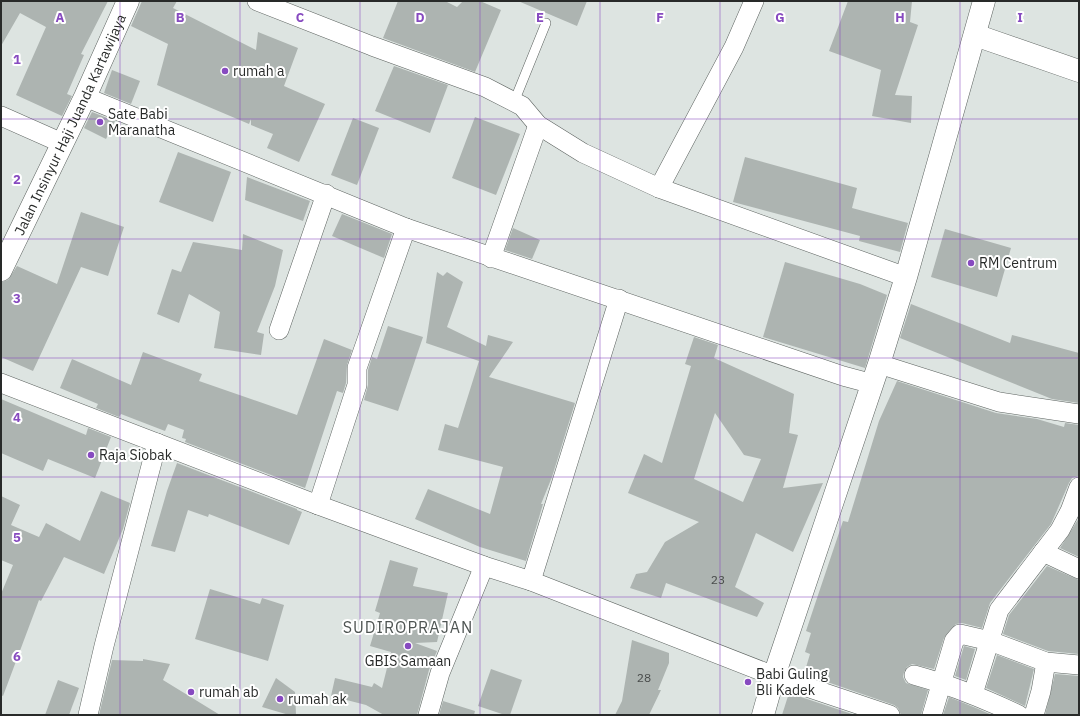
<svg xmlns="http://www.w3.org/2000/svg" width="1080" height="716" viewBox="0 0 1080 716" font-family="'IBM Plex Sans',sans-serif">
<rect width="100%" height="100%" fill="#dde4e1"/>
<g fill="#adb4b1" fill-rule="evenodd">
<path d="M1,1h107l-27,53 3,1 -17,39 5,2 -10,20 -46,-21 30,-68 -26,-14 -19,33z"/>
<path d="M142,1h35l-4,7 83,42 2,-18 40,16 -14,38 41,18 -26,58 -32,-14 6,-14 -22,-9v-6l-2,5 -92,-39 11,-41 -37,-18z"/>
<path d="M398,1h47l12,6 6,-6h17l21,9 -26,62 -92,-34z"/>
<path d="M518,1h69l-10,25z"/>
<path d="M848,1h64l-2,21 8,3 -23,70 17,1 -1,27 -39,-7 9,-46 -52,-19z"/>
<path d="M394,66l54,19 -18,48 -55,-22z"/>
<path d="M112,70l28,11 -9,23 -27,-11z"/>
<path d="M92,112l23,9 -9,18 -22,-11z"/>
<path d="M475,117l45,17 -24,61 -44,-17z"/>
<path d="M353,118l26,10 -22,57 -26,-10z"/>
<path d="M178,152l53,20 -18,50 -54,-20z"/>
<path d="M745,157l112,31 -5,20 56,15 -8,29 -41,-11 1,-5 -127,-34z"/>
<path d="M247,177l63,24 -7,20 -58,-21z"/>
<path d="M81,212l43,15 -16,49 -27,-9 -48,104 -32,-14v-75l7,-2 9,-14 40,18z"/>
<path d="M342,214l50,20 -8,24 -52,-22z"/>
<path d="M513,228l27,12 -8,19 -27,-9z"/>
<path d="M945,229l66,19 -14,49 -66,-20z"/>
<path d="M243,234l40,16 -8,36 -18,46 7,2 -3,21 -47,-7 6,-36 -31,-18 -10,29 -22,-9 15,-45 9,3 12,-30 49,8z"/>
<path d="M785,262l75,22 27,11 -22,73 -102,-31z"/>
<path d="M437,272l6,4 4,-4 16,10 -16,45 39,19 2,-11 25,7 -24,35 86,26 -23,74 -11,27h2l-17,57 -46,-14 -65,-28 13,-30 62,25 13,-47 -65,-17 7,-26 13,4 21,-67 -53,-18z"/>
<path d="M911,304l99,39 2,-8 67,18v50l-27,-4 -152,-61z"/>
<path d="M388,326l35,11 -25,74 -34,-11 4,-15v-15l4,-13 5,2z"/>
<path d="M694,337l24,8 -4,13 80,36 -5,39 9,2 -15,53 40,-5 -30,69 -37,-19 -21,54 29,16 -7,14 -91,-34 -5,15 -31,-10 6,-14 11,-2 18,-30 34,-20 -71,-29 16,-39 18,9 29,-97 -6,-2zM715,413l29,42 17,4 -18,43 -49,-23z"/>
<path d="M324,339l28,11 -5,15 -1,18 -3,10 -6,-2 -32,97 -120,-46 1,-3 -4,-1 2,-8 -16,-6 -3,7 -44,-17 -2,3 -23,-9 2,-4 -38,-16 12,-29 59,26 12,-33 59,22 -3,7 98,34z"/>
<path d="M897,381l99,32 41,6 27,8 1,-4 14,2v51l-7,2 -3,5 -18,41 -61,79 -8,25 -20,-5 -6,1 -12,14 -10,31 -22,-5 -5,3 -3,5 -1,5 3,6 22,7 -7,25h-20l-3,-7 -4,-3 -90,-31 6,-20 -5,-2 6,-19 -5,-2 8,-24 29,-86 5,1 31,-101z"/>
<path d="M1,399l85,36 2,-7 23,9 -16,41 -47,-19 -5,12 -42,-18z"/>
<path d="M177,463l120,46v1l5,2 -13,33 -80,-31 -1,3 -20,-7 -13,42 -24,-6 16,-55z"/>
<path d="M101,491l29,12 -7,26 -19,45 -40,-17 -23,44 -2,-1 -36,96 -2,-1v-101l12,-29 -12,-5v-64l19,9 -9,20 28,12 7,-14 34,18z"/>
<path d="M1079,518v39l-19,-9z"/>
<path d="M390,560l28,8 -5,18 35,7 -11,49 -22,1 22,8 -8,19 -12,45h-33l-18,-10 -35,-9 4,-18 37,9 2,-4 8,5 9,-36 -21,-6 10,-33 -5,-2z"/>
<path d="M1047,566l32,14v74l-31,-3 -45,-17 6,-19z"/>
<path d="M210,589l50,15 2,-6 22,7 -16,56 -73,-22z"/>
<path d="M632,640l37,13v10l-11,27h3l-12,25h-34l7,-14z"/>
<path d="M964,646l11,3 -9,31 -11,-4z"/>
<path d="M997,655l37,14 -9,37 -39,-18z"/>
<path d="M143,659l27,5 -7,16 57,35h-121l13,-55 31,1z"/>
<path d="M491,669l31,11 -12,35h-5l-27,-9z"/>
<path d="M1055,674l24,2v39h-34z"/>
<path d="M276,678l19,14 1,23h-7l-27,-8z"/>
<path d="M58,680l21,8 -10,27h-24z"/>
<path d="M789,693l66,22h-73z"/>
<path d="M949,697l27,11 16,7h-49z"/>
<path d="M443,701l32,10 -1,4h-35z"/>
</g>
<g fill="none" stroke-linecap="round" stroke-linejoin="round">
<g stroke="#5d6360" stroke-width="10">
<path id="lane" d="M514,102l32,-79"/>
</g>
<g stroke="#5d6360" stroke-width="20">
<g id="street">
<path d="M257,1l115,45 113,41 37,19 16,19 45,28 76,35 247,89"/>
<path d="M85,97l321,131 437,148 30,8"/>
<path d="M1,116l61,27"/>
<path d="M659,188l75,-141 20,-46"/>
<path d="M491,258l47,-133"/>
<path d="M279,330l47,-136"/>
<path d="M879,364l120,38 80,12"/>
<path d="M1,383l317,122 166,61 47,15 243,95 116,39"/>
<path d="M318,505l39,-120v-17l49,-140"/>
<path d="M1043,552l36,17"/>
<path d="M531,581l88,-282"/>
<path d="M914,675c37,10 71,24 105,40"/>
<path d="M973,694l26,-84 61,-80 10,-19 9,-24"/>
<path d="M88,715l16,-69 53,-203"/>
<path d="M428,715l12,-42 44,-107"/>
<path d="M932,715l22,-74 6,-7 30,7 56,21 33,3"/>
<path d="M1034,715l7,-24 5,-29"/>
</g>
</g>
<g stroke="#5d6360" stroke-width="23">
<g id="secondary">
<path d="M975,35l104,36"/>
<path id="s1" d="M1,270l84,-173 43,-96"/>
</g>
</g>
<g stroke="#5d6360" stroke-width="23">
<path id="primary" d="M763,715l11,-39 105,-312 27,-87 78,-276"/>
</g>
<use href="#lane" stroke="#fff" stroke-width="9"/>
<use href="#street" stroke="#fff" stroke-width="19"/>
<use href="#secondary" stroke="#fff" stroke-width="22"/>
<use href="#primary" stroke="#fff" stroke-width="22"/>
</g>
<path fill="none" stroke="#874ac0" stroke-width="1" stroke-opacity="0.55" d="M120,1v714M240,1v714M360,1v714M480,1v714M600,1v714M720,1v714M840,1v714M960,1v714M1,119h1078M1,239h1078M1,358h1078M1,477h1078M1,597h1078"/>
<g fill="#874ac0" stroke="#fff" stroke-width="1.5">
<circle cx="225" cy="71" r="4"/>
<circle cx="100" cy="122" r="4"/>
<circle cx="971" cy="263" r="4"/>
<circle cx="91" cy="455" r="4"/>
<circle cx="408" cy="646" r="4"/>
<circle cx="748" cy="682" r="4"/>
<circle cx="191" cy="692" r="4"/>
<circle cx="280" cy="699" r="4"/>
</g>
<g text-anchor="middle" stroke-width="4" stroke-linejoin="round" paint-order="stroke">
<g font-size="12" fill="#494c4b">
<text x="718" y="584">23</text>
<text x="644" y="682">28</text>
</g>
<g font-size="14" fill="#282a29" stroke="#fff" text-anchor="start">
<text x="233" y="76">rumah a</text>
<text x="108" y="119">Sate Babi<tspan x="108" dy="16">Maranatha</tspan></text>
<text x="979" y="268">RM Centrum</text>
<text x="99" y="460">Raja Siobak</text>
<text x="408" y="666" text-anchor="middle">GBIS Samaan</text>
<text x="756" y="679">Babi Guling<tspan x="756" dy="16">Bli Kadek</tspan></text>
<text x="199" y="697">rumah ab</text>
<text x="288" y="704">rumah ak</text>
</g>
<g font-size="14" fill="#282a29" stroke="#fff">
<text dy="5" stroke="none"><textPath href="#s1" startOffset="161">Jalan Insinyur Haji Juanda Kartawijaya</textPath></text>
</g>
<g font-size="16" letter-spacing="1" fill="#4f5553" stroke="#fff">
<text x="408" y="633">SUDIROPRAJAN</text>
</g>
</g>
<g font-size="13" text-anchor="middle" font-weight="bold" fill="#874ac0" stroke="#fff" stroke-width="4" stroke-linejoin="round" paint-order="stroke">
<text x="60" y="22">A</text>
<text x="180" y="22">B</text>
<text x="300" y="22">C</text>
<text x="420" y="22">D</text>
<text x="540" y="22">E</text>
<text x="660" y="22">F</text>
<text x="780" y="22">G</text>
<text x="900" y="22">H</text>
<text x="1020" y="22">I</text>
<text x="17" y="64">1</text>
<text x="17" y="184">2</text>
<text x="17" y="303">3</text>
<text x="17" y="422">4</text>
<text x="17" y="542">5</text>
<text x="17" y="661">6</text>
</g>
<rect width="1080" height="716" fill="none" stroke="#282a29" stroke-width="4"/>
</svg>
